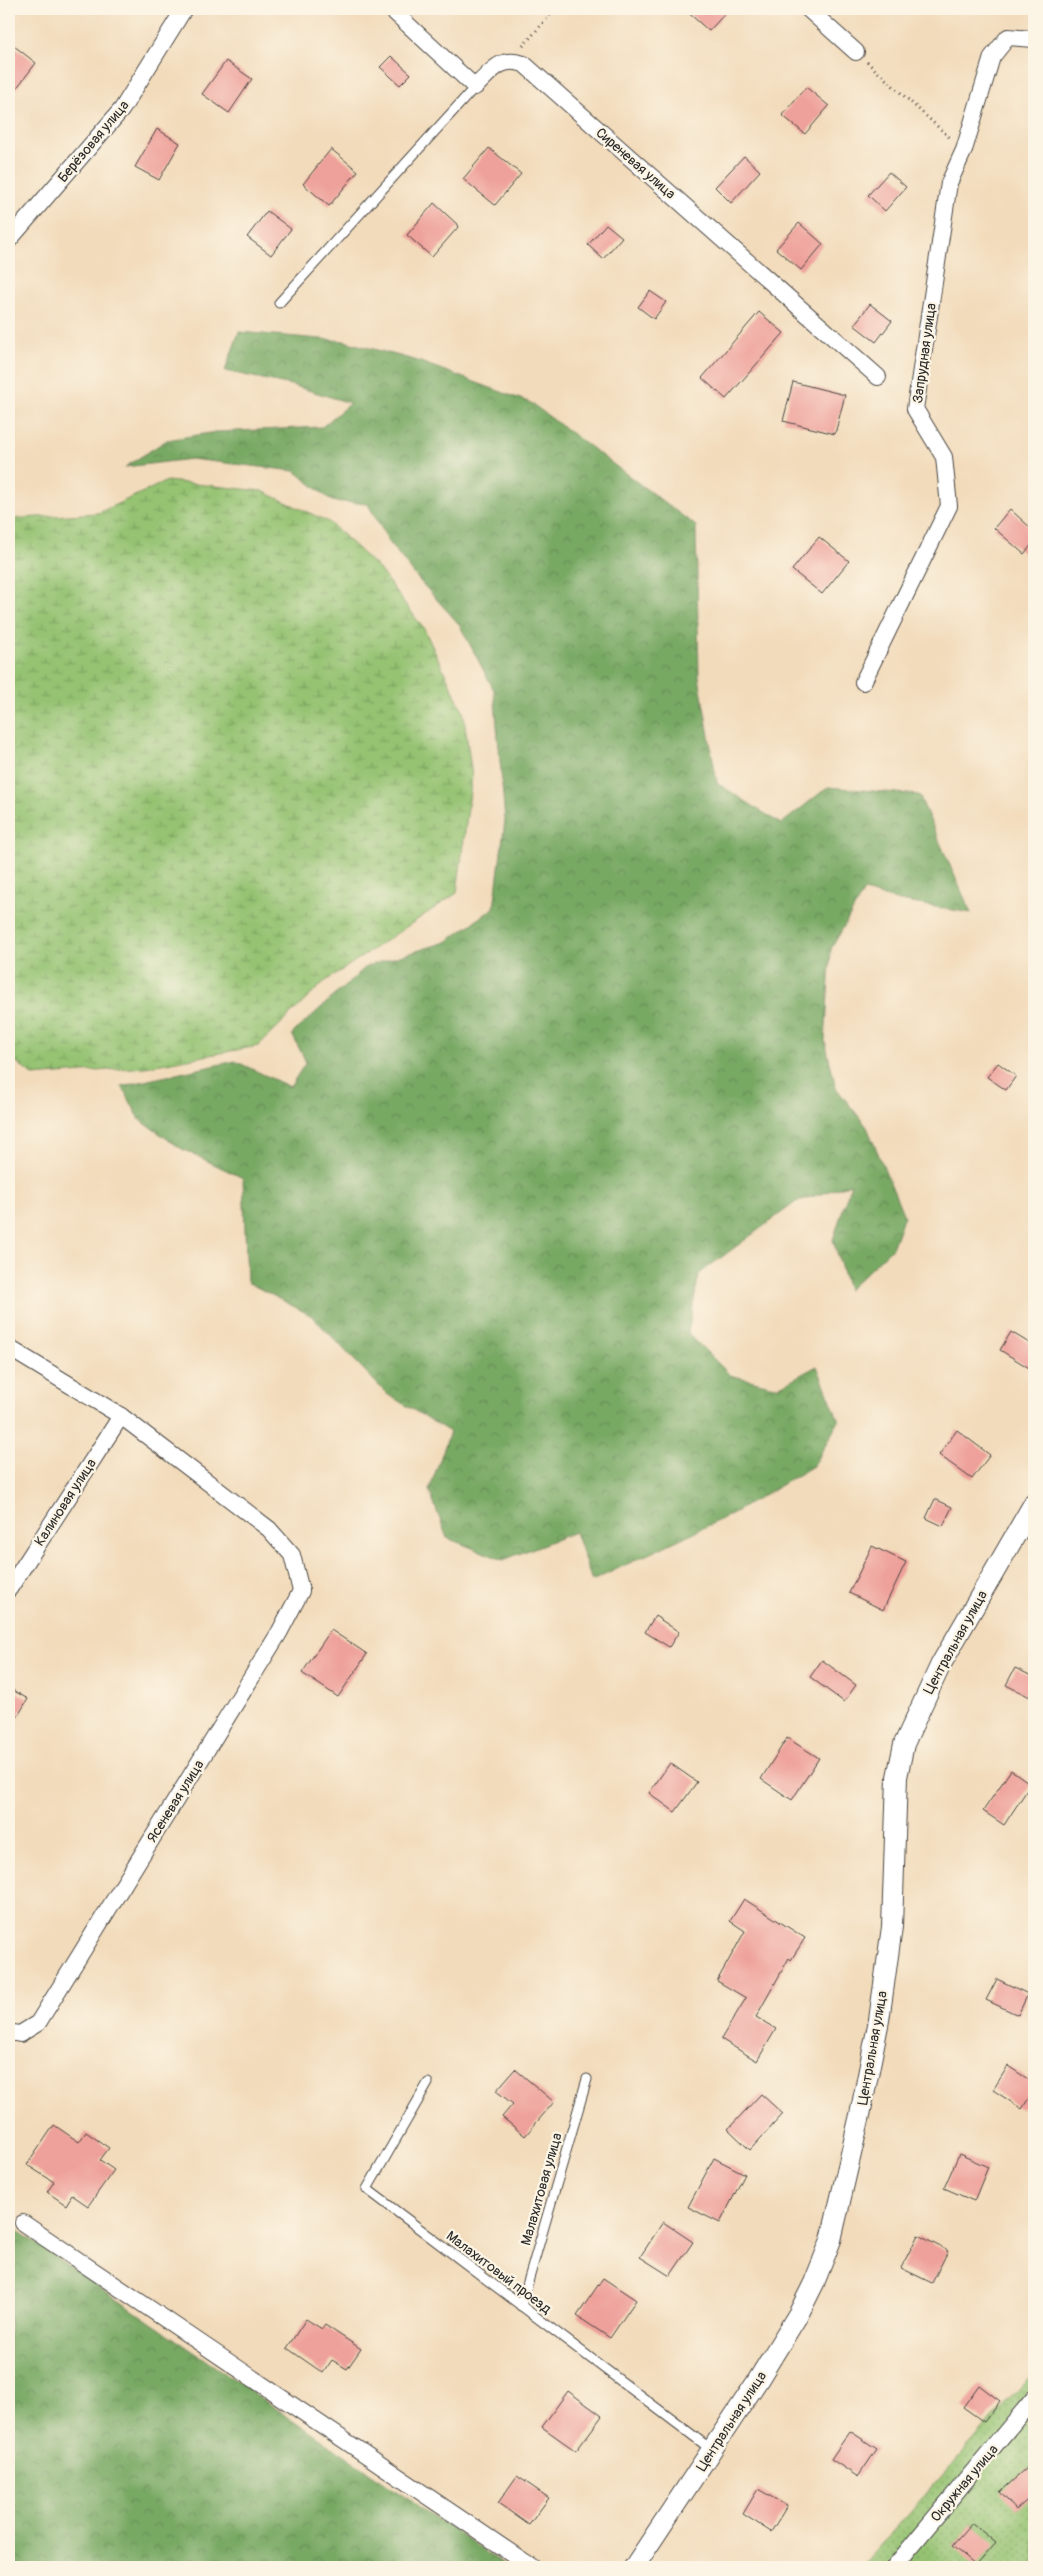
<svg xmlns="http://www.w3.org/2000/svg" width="1043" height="2576" viewBox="0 0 1043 2576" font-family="Pangolin,sans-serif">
<defs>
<pattern id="forest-crowns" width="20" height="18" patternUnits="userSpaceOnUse" patternTransform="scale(1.25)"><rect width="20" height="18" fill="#78a964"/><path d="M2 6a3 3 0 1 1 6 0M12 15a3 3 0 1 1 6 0" fill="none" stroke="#638a53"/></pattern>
<pattern id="wetland-marsh" width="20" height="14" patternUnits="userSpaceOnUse" patternTransform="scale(1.25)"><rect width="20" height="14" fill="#95c372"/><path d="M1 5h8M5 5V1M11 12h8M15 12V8" fill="none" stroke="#7a9f5e"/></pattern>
<pattern id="garden-dots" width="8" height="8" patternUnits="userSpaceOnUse" patternTransform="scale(1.25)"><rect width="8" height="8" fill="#95c372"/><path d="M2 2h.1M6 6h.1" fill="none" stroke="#7a9f5e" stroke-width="1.8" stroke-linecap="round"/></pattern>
</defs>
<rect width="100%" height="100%" fill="#fcf5e5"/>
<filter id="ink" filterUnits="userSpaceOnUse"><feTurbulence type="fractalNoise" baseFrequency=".02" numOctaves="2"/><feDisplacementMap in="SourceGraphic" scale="10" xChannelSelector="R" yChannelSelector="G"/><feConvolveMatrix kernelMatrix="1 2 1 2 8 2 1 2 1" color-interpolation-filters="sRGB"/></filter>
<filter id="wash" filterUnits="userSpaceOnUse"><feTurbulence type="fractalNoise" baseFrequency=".0096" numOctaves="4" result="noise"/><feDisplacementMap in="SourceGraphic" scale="20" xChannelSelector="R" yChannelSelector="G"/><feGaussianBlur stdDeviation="1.12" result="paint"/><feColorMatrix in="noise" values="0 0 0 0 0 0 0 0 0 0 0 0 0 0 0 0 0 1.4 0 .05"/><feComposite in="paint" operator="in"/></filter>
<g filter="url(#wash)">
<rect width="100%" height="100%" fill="#f2dbbb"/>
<g fill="url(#forest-crowns)" stroke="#526a48">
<path d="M239,332l105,9 74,20 113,42 165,123 3,151 18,106 64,41 47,-37 91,8 52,118 -71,-12 -36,-10 -33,58 -6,92 11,47 31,39 37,89 -12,32 -44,42 -15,-50 18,-56 -55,18 -97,72 -11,59 42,42 48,12 39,-21 22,55 -26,45 -83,49 -138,66 -17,-49 -72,28 -56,-22 -18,-48 21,-58 -63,-38 -75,-78 -65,-34 -4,-104 -61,-29 -42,-29 -18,-34 113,-25 55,26 16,-25 -14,-28 75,-68 79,-24 48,-34 11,-88 -11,-130 -35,-66 -40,-44 -30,-38 -21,-38 -36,-3 -37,-30 -104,-12 -66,8 42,-27 49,-8 106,-5 28,-24 -59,-18 -66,-14z"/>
<path d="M9,2225l498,342h-498z"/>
</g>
<path fill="url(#wetland-marsh)" stroke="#60774e" d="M167,481l95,10 67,31 49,46 46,61 39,82 9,65 -15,117 -133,89 -66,64 -113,21 -112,9 -24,-20v-537l89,-6z"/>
<path fill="url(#garden-dots)" stroke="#60774e" d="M1034,2372v195h-173z"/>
<g id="blocks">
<g fill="#eea09a">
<path d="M684,9h45l-20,22z"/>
<path d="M9,42l27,21 -27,35z"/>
<path d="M391,56l20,18 -11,11 -20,-18z"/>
<path d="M226,61l26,18 -23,34 -27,-19z"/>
<path d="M806,87l23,19 -24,28 -23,-19z"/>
<path d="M157,129l23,14 -21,37 -24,-13z"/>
<path d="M489,148l32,26 -26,31 -32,-26z"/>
<path d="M331,149l27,22 -29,35 -26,-22z"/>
<path d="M744,156l16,15 -29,32 -16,-16z"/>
<path d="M889,172l17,15 -21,24 -17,-16z"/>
<path d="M434,203l25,23 -27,31 -25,-22z"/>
<path d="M267,211l24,18 -20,26 -24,-18z"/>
<path d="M799,223l24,21 -22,26 -25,-21z"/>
<path d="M606,224l16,13 -19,22 -15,-14z"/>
<path d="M650,291l16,11 -12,17 -16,-12z"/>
<path d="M870,304l22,17 -16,21 -22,-17z"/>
<path d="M759,312l25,21 -58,66 -24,-21z"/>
<path d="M793,382l52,13 -10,39 -52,-13z"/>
<path d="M1010,509l24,22v11l-10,12 -30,-26z"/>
<path d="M819,537l30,24 -27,33 -30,-24z"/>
<path d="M998,1063l18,13 -10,14 -19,-13z"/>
<path d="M1011,1332l23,14v25l-34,-21z"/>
<path d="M957,1430l33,25 -18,24 -33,-24z"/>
<path d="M935,1499l17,8 -9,19 -17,-8z"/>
<path d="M872,1546l34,16 -23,48 -34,-17z"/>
<path d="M655,1616l24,16 -10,15 -24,-15z"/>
<path d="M331,1630l36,24 -29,43 -36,-24z"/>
<path d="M822,1660l34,25 -12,17 -34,-25z"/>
<path d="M1015,1668l19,9v22l-28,-14z"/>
<path d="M9,1688l19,11 -19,32z"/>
<path d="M787,1738l32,20 -27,42 -31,-21z"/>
<path d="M670,1763l27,19 -22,30 -26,-19z"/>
<path d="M1011,1770l20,14 -27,41 -21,-14z"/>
<path d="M744,1899l61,39 -14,22 -2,-2 -33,59 20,12 -19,32 -36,-22 25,-41 -29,-17 28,-50 -15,-10z"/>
<path d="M997,1979l31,15 -10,21 -32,-15z"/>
<path d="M1008,2066l26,17v7l-12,19 -29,-19z"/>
<path d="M515,2069l39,33 -29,34 -23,-19 11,-13 -17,-13z"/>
<path d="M761,2094l22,20 -33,36 -22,-21z"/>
<path d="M54,2125l25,17 7,-10 23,16 -9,12 14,10 -26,36 -16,-11 -6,10 -19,-13 7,-10 -27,-17z"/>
<path d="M959,2154l29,13 -14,34 -30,-13z"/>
<path d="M714,2158l31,16 -25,49 -32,-16z"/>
<path d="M663,2222l30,20 -23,34 -30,-19z"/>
<path d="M918,2235l30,16 -16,32 -31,-15z"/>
<path d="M603,2278l33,22 -26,38 -33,-22z"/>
<path d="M306,2319l16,10 3,-4 36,24 -14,20 -15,-9 -9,13 -36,-25z"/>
<path d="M979,2385l21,16 -16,21 -21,-15z"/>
<path d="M568,2391l34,25 -26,35 -34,-24z"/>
<path d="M850,2431l27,18 -19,28 -27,-18z"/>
<path d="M1027,2468l7,7v19l-18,16 -16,-18z"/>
<path d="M517,2476l32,22 -20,27 -31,-22z"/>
<path d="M758,2489l29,17 -16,26 -28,-18z"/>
<path d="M972,2523l24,20 -20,23 -24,-20z"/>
</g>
</g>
</g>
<g filter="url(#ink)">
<use href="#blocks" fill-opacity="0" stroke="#494541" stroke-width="1"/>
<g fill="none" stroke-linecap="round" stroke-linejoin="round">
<g stroke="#494541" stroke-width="11">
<g id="service">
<path d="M279,303l196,-216"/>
<path d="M428,2083l-61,106 345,261"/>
<path d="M521,2306l66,-227"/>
</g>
</g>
<g stroke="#494541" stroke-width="18">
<g id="minor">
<path d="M391,9l84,78c17,-16 25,-31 49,-23l354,313"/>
<path d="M808,9l48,43"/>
<path d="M9,240l113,-131 62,-100"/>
<path d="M863,682l86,-176 -5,-49 -29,-48 34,-226 15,-33 28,-93 16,-20 26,2"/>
<path d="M9,1348l112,68 148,113 23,26 9,36 -22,42 -241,390 -18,11 -11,-2"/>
<path d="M9,1589l112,-173"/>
<path d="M23,2223l509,344"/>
<path d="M894,2567l140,-169"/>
</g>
</g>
<g stroke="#494541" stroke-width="22">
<path id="tertiary" d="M634,2567l124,-187 41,-67 15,-30 17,-43 29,-125 19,-95 13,-93 5,-150 7,-33 37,-80 93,-161"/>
</g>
<g stroke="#494541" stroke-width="3" stroke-dasharray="1 4" stroke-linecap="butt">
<path d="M523,46l32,-37"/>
<path d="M867,62l82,75"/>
</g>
<use href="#service" stroke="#fff" stroke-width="9"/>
<use href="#minor" stroke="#fff" stroke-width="16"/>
<use href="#tertiary" stroke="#fff" stroke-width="20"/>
</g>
</g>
<g text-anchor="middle" stroke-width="4.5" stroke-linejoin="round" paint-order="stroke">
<g font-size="14" fill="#2b2b2b" stroke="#fcf5e5">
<text transform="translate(93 141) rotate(-50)" y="5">Берёзовая улица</text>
<text transform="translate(636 163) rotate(41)" y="5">Сиреневая улица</text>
<text transform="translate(924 353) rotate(-82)" y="5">Запрудная улица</text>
<text transform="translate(65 1502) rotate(-57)" y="5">Калиновая улица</text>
<text transform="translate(955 1642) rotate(-61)" y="5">Центральная улица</text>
<text transform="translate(175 1801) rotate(-58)" y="5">Ясеневая улица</text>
<text transform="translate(872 2048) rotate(-80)" y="5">Центральная улица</text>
<text transform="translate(541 2189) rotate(-74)" y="5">Малахитовая улица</text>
<text transform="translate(499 2272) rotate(37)" y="5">Малахитовый проезд</text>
<text transform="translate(731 2421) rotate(-57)" y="5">Центральная улица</text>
<text transform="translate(964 2483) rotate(-50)" y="5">Окружная улица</text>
</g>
</g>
<rect width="1043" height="2576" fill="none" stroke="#fcf5e5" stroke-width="30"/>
</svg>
